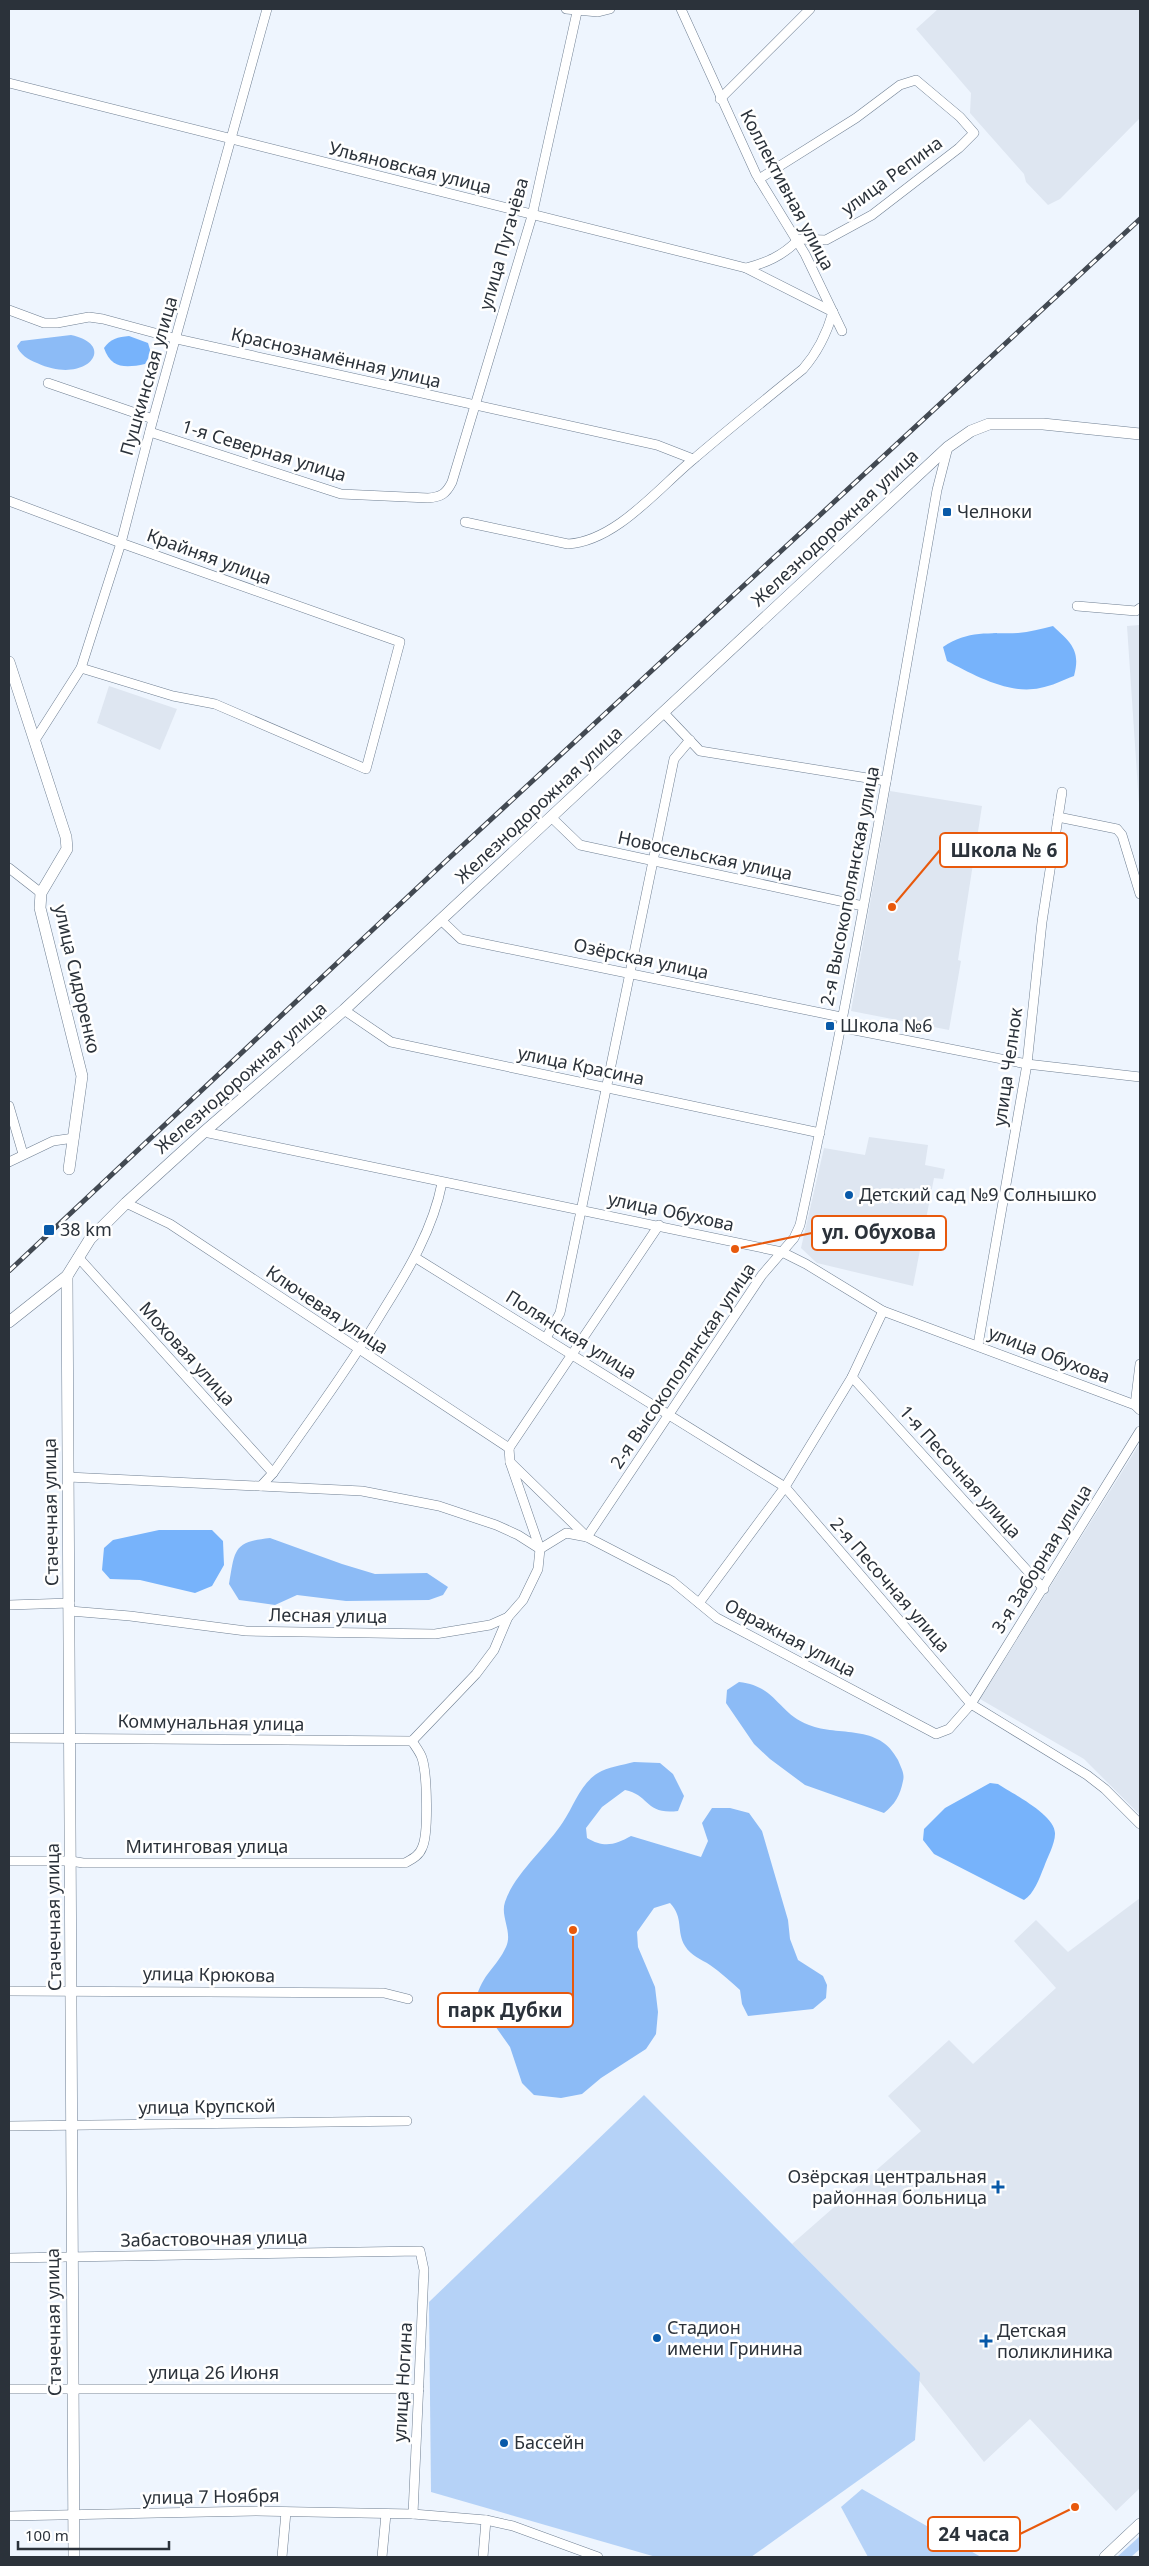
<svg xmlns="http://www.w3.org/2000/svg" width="1149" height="2566" viewBox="0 0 1149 2566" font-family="'Noto Sans',sans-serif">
<rect width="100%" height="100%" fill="#eef5fe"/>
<g fill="#dee6f1">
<path d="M938,9h202v109l-80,81 -12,6 -22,-23 -2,-8 -54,-61 1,-20 -55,-64z"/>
<path d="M1140,625v194l-13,-193z"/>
<path d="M109,686l68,23 -17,41 -63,-27z"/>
<path d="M890,791l92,15 -24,154 3,1 -12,69 -98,-19z"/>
<path d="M869,1137l59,8 -3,20 20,4 -2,10 -9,-1 -21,108 -96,-23 -16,-15 23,-100 41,7z"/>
<path d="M1140,1443v372l-56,-56 -104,-60z"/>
<path d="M1140,1898v590l-24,23 -86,-92 -46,43 -66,-83 1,-6 -127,-129 129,-113 -33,-35 61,-56 24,24 83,-76 -42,-47 22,-21 32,32z"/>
</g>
<g fill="#b5d2f7">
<path d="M644,2095l276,278 -5,67 -164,117h-95l-225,-65 -2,-190z"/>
<path d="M862,2489l119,68h-113l-27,-50z"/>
<path d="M1140,2536v13l-9,8h-14z"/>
</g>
<g fill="#8cbbf6">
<path d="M71,335c48,10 15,51 -34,28 -8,-3 -18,-9 -20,-17l4,-5z"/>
<path d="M270,1538l72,26 33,10 52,-1 21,14 -5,8 -14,5 -83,1 -49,-6 -22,10 -36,-5 -10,-16c6,-34 4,-42 41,-46z"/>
<path d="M739,1682c38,4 38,31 70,43 30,12 70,-2 89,35 3,8 7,13 5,21 -3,15 -8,23 -19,32l-79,-28 -35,-26 -16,-15 -28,-41 1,-13z"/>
<path d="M634,1762l26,1 13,11 11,22 -6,15c-33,4 -28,-16 -53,-21l-23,17 -16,21 1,10c17,10 28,7 44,-2l70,21 7,-16 -6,-18 10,-15h18l19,5 13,18 26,89 2,19 8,21 25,16 4,9 -1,13 -13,11 -65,7 -6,-12 -2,-14c-10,-9 -20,-18 -30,-25 -9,-6 -19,-9 -25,-19 -9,-15 -1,-28 -15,-43l-16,5 -17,24 1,15 17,40 3,25 -2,22 -10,15 -45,29 -19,16 -21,4 -27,-3 -12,-12 -12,-36 -34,-48c6,-25 21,-32 30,-52 7,-15 -6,-30 -1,-45 9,-28 42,-55 58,-80 11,-16 17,-38 35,-49 9,-6 25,-8 36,-11z"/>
</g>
<g fill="#77b3fb">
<path d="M129,336l19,7 3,10 -6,11c-19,4 -34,5 -41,-16 6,-9 14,-11 25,-12z"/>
<path d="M1053,626c18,17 28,24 21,50 -11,4 -22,10 -34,12 -31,7 -66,-13 -93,-27l-4,-14c25,-17 46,-13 75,-14 11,-1 23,-4 35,-7z"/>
<path d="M159,1530h53l11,11 1,24 -12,21 -17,7 -55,-13 -30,-1 -8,-9 2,-22 9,-8z"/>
<path d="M990,1783l8,1c15,10 58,31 57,50 0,10 -8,24 -11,33 -5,12 -10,27 -20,33l-90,-46 -11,-14 1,-11 21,-21z"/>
</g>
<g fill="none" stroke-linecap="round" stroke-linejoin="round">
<g stroke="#6f7f92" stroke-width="10">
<g id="street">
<path d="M566,9l32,3 12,-3"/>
<path d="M681,9l75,165 49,80 37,77"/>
<path d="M9,83l737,185c20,-5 36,-12 51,-27"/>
<path d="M720,99l90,-90"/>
<path d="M759,179l97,-61 44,-33 16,-5 44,37 14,16 -15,15 -87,67 -46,25 -30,-1"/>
<path d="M9,310l35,13h13l32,-6 14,2 74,20 480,106 36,14"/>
<path d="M48,383l105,36"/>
<path d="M150,432l191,62 87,4c13,-1 18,-4 24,-16l80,-266 45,-204"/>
<path d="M9,501l112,42 279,99 -34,127 -151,-65 -42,-8 -92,-28"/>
<path d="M465,522l103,22c49,-3 92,-58 128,-87 35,-30 71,-59 107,-88 14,-16 24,-36 30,-57l-87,-44"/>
<path d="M1077,606l59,5 4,-3"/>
<path d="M663,712l37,39 186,30"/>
<path d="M35,740l46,-72 40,-125 32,-124 114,-410"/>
<path d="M551,817l29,28 283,61"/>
<path d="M1058,817l59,12 5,6 18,59"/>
<path d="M9,868l32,25"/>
<path d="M441,920l20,19 380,78"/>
<path d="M344,1010l47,32 429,91"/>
<path d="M839,1027l188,37 113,13"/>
<path d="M9,1106l14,48"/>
<path d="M204,1132l578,120 24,12 77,47 252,94 5,5"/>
<path d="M9,1162l44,-21 21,-3"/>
<path d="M126,1203l44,21 339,224"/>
<path d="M78,1257l195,216"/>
<path d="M416,1258l369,229 186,217 116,71 18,14 35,35"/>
<path d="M546,1338l14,-25 114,-554 16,-19"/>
<path d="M978,1345l49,-281 15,-142 20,-130"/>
<path d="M852,1377l192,212"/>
<path d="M1135,1405l5,-41"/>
<path d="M509,1448l150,-223"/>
<path d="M510,1462l77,75 175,-262 32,-37 6,-13c53,-243 94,-489 137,-735l11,-43"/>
<path d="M68,1477l294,14 77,15 57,19 22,10 22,14 26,-16 21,4 85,44 45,37 219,116 13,-5 22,-25 169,-273"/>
<path d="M261,1486l12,-13c38,-54 77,-107 111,-164 25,-40 49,-80 58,-126"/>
<path d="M699,1603l86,-116 67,-110 31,-66"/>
<path d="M9,1605l61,-2"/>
<path d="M70,1611l60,5 116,15 189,3 55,-9 18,-8 15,-17 15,-31 2,-20 -30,-87 -1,-14"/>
<path d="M9,1738l403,3"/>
<path d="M412,1741l64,-67 18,-24 14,-33"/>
<path d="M9,1861h62l12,2h322c7,-4 14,-7 17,-15 7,-14 5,-75 0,-90 -2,-6 -7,-12 -10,-17"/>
<path d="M9,1991l375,2 24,6"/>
<path d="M9,2126l398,-5"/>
<path d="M9,2258l411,-7 4,19 -11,244"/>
<path d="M9,2389h410"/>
<path d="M9,2516l247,-5 157,3 73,6 27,6 85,31"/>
<path d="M282,2557l4,-45"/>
<path d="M382,2557l4,-43"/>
<path d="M483,2557l3,-37"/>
</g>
</g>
<g stroke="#6f7f92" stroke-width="12">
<g id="secondary">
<path d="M9,662l57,175 1,12 -26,44 -1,15 42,168 -13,93"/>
<path d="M67,1276l7,1281"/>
<path d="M9,1322l58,-46 23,-37 36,-36 78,-71 140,-122 604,-563 23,-16 18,-7h54l97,10"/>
<path d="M1105,2557l35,-33"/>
</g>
</g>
<use href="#street" stroke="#fff" stroke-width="9"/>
<use href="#secondary" stroke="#fff" stroke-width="11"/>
<g stroke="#424952" stroke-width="5">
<path id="rail" d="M9,1271l438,-411 693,-641"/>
</g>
<use href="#rail" stroke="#fff" stroke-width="3" stroke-dasharray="9" stroke-linecap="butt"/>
</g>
<g fill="#0859a8" stroke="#fff" stroke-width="2">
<rect x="942" y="507" width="10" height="10" rx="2.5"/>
<rect x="825" y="1021" width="10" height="10" rx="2.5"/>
<circle cx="849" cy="1195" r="5"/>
<rect x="43" y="1224" width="12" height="12" rx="2.5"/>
<path d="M995.5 2179.5h5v5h5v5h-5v5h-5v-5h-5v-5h5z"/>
<circle cx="657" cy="2338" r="5"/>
<path d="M983.5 2333.5h5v5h5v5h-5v5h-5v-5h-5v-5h5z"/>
<circle cx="504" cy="2443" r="5"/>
</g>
<g text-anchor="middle" stroke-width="5" stroke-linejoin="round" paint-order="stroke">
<g font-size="18" fill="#2b323a" stroke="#fff">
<text transform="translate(410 168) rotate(14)" y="6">Ульяновская улица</text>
<text transform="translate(892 176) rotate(-36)" y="6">улица Репина</text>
<text transform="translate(787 190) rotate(62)" y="6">Коллективная улица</text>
<text transform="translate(504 244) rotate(-74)" y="6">улица Пугачёва</text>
<text transform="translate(336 358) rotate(13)" y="6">Краснознамённая улица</text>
<text transform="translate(149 376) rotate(-74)" y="6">Пушкинская улица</text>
<text transform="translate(264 451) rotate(17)" y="6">1-я Северная улица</text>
<text transform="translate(835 528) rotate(-43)" y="6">Железнодорожная улица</text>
<text transform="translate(209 557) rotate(20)" y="6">Крайняя улица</text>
<text transform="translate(539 805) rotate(-43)" y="6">Железнодорожная улица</text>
<text transform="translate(705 856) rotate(12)" y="6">Новосельская улица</text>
<text transform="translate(850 886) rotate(-79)" y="6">2-я Высокополянская улица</text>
<text transform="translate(641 959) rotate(12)" y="6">Озёрская улица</text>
<text transform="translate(77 979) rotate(77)" y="6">улица Сидоренко</text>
<text transform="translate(581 1066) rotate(12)" y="6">улица Красина</text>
<text transform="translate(1008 1067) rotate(-82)" y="6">улица Челнок</text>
<text transform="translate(241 1078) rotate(-41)" y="6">Железнодорожная улица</text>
<text transform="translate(671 1212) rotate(12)" y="6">улица Обухова</text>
<text transform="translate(327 1310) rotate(34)" y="6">Ключевая улица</text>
<text transform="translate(571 1335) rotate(32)" y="6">Полянская улица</text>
<text transform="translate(187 1354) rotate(48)" y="6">Моховая улица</text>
<text transform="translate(1049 1355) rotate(21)" y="6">улица Обухова</text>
<text transform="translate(683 1366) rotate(-56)" y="6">2-я Высокополянская улица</text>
<text transform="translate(960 1472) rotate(48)" y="6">1-я Песочная улица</text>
<text transform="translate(51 1512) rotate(-91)" y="6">Стачечная улица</text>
<text transform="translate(1042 1559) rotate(-58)" y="6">3-я Заборная улица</text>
<text transform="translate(890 1585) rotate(49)" y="6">2-я Песочная улица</text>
<text transform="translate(328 1616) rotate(1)" y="6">Лесная улица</text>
<text transform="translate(790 1638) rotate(28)" y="6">Овражная улица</text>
<text transform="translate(211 1723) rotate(1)" y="6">Коммунальная улица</text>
<text x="207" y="1853">Митинговая улица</text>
<text transform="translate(54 1917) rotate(-91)" y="6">Стачечная улица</text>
<text transform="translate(209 1975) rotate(1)" y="6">улица Крюкова</text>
<text transform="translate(207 2107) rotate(-1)" y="6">улица Крупской</text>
<text transform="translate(214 2239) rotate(-1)" y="6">Забастовочная улица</text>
<text transform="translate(54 2322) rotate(-91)" y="6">Стачечная улица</text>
<text x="214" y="2379">улица 26 Июня</text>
<text transform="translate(403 2382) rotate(-87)" y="6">улица Ногина</text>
<text transform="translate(211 2497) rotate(-1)" y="6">улица 7 Ноября</text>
</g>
<g font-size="18" fill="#2b323a" stroke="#fff" text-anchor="start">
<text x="957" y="518">Челноки</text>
<text x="840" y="1032">Школа №6</text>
<text x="859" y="1201">Детский сад №9 Солнышко</text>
<text x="60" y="1236">38 km</text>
<text x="987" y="2183" text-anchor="end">Озёрская центральная<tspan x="987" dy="21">районная больница</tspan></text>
<text x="667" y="2334">Стадион<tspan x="667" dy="21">имени Гринина</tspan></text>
<text x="997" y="2337">Детская<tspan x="997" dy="21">поликлиника</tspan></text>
<text x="514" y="2449">Бассейн</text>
</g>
</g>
<path fill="none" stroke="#e8590c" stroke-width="2" d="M892 907L940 850M735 1249L812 1233M573 1930L573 2010M1075 2507L1020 2534"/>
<g fill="#e8590c" stroke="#fff" stroke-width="2">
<circle cx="892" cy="907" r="5"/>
<circle cx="735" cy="1249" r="5"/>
<circle cx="573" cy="1930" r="5"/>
<circle cx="1075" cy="2507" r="5"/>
</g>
<g fill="#fff" stroke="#e8590c" stroke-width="2">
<rect x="940" y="833" width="127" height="34" rx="5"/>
<rect x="812" y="1216" width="134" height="34" rx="5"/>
<rect x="438" y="1993" width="135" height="34" rx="5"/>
<rect x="928" y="2517" width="92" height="34" rx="5"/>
</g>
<g font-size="19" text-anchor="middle" font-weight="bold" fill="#2b323a">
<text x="1004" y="857">Школа № 6</text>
<text x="879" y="1239">ул. Обухова</text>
<text x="505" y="2017">парк Дубки</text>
<text x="974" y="2541">24 часа</text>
</g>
<rect width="1149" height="2566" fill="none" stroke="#2b323a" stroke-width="20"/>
<path d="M18 2541v8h151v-8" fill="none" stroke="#2b323a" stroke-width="2.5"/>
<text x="25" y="2541" font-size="15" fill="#2b323a" stroke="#ffffff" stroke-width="4" paint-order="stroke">100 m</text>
</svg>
